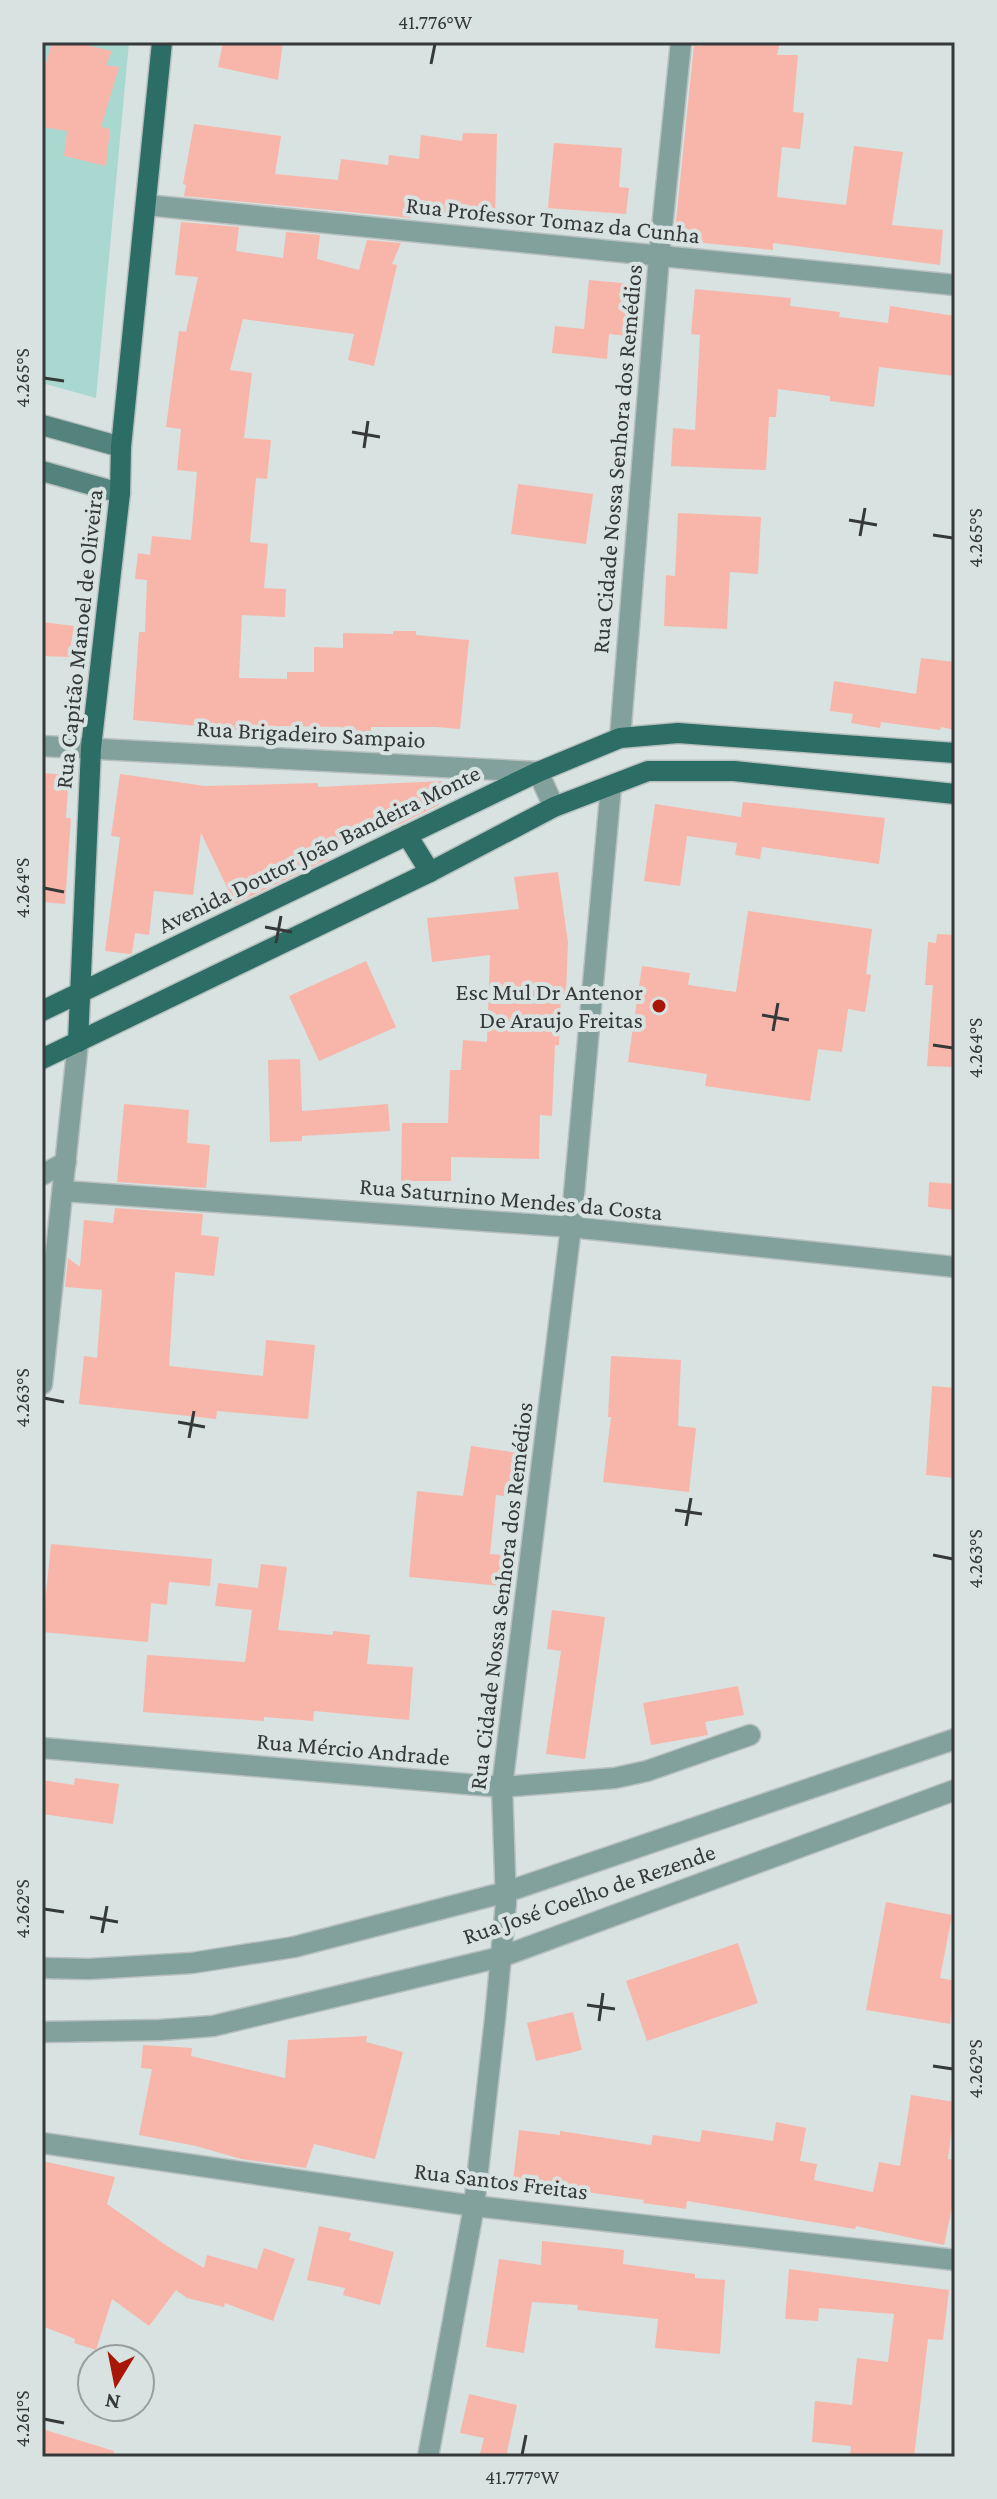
<svg xmlns="http://www.w3.org/2000/svg" width="997" height="2499" viewBox="0 0 997 2499" font-family="'Crimson Pro',serif">
<rect width="100%" height="100%" fill="#d8e2e0"/>
<path fill="#a9d8d1" d="M42,42h87l-33,356 -54,-15z"/>
<g fill="#f8b6aa">
<path d="M52,42h22l38,9 -6,14 13,2 -18,60 9,2 -4,37 -42,-10 3,-25 -25,-4v-50z"/>
<path d="M223,42h60l-5,38 -60,-13z"/>
<path d="M703,42h77l-3,13h21l-5,57 11,1 -4,36 -18,-2 -5,50 69,8 8,-59 49,6 -11,73 51,5 -3,35 -167,-22v7l-99,-10 20,-195 8,1z"/>
<path d="M194,124l87,12 -6,38 63,6 3,-21 47,6 1,-10 30,4 2,-24 41,6 1,-8 34,1 -2,85 -82,-7 -2,6 -227,-22 2,-11 -3,-1z"/>
<path d="M554,143l68,5 -3,39 10,1 -3,26 -78,-6z"/>
<path d="M181,222l58,5 -3,24 47,7 3,-26 34,3 -3,24 42,11 8,-30 34,3 -9,21 5,1 -23,101 -26,-6 6,-26 -111,-15 -13,51 22,3 -8,65 27,2 -4,39 -11,-1 -6,64 18,2 -4,44 22,1 -1,28 -43,-2 -3,63 48,1v-7h27v-25l29,1v-15l50,1v-3h23v4l53,5 -9,89 -24,-2h-65v5h-29v-5l-62,-1v4h-82v-4l-65,-6 6,-88h6l2,-52 -12,-1 3,-26 12,2 2,-19 39,4 6,-68 -20,-2 4,-41 -15,-2 13,-96 7,1 12,-55 -23,-2z"/>
<path d="M589,280l43,4 -6,52 -17,-2 -2,25 -55,-6 3,-27 29,3z"/>
<path d="M695,289l96,9 -1,8 50,6 -1,5 49,6 2,-17 65,10v60l-76,-9 -5,40 -44,-6v-5l-52,-7 -2,28h-7l-3,53 -95,-4 2,-38 22,2 5,-95 -9,-1z"/>
<path d="M518,484l75,10 -7,50 -75,-10z"/>
<path d="M678,513l83,4 -3,57 -28,-2 -3,57 -63,-3 2,-51 9,1z"/>
<path d="M42,622l32,4 -5,31 -27,-1z"/>
<path d="M921,658l34,4v68l-14,-3 -1,3 -59,-8 -1,6 -29,-5 2,-9 -23,-3 4,-30 82,13z"/>
<path d="M42,773l27,2 -3,43h5l-6,86 -23,-2z"/>
<path d="M120,774l85,12 113,-3v4l124,-6 -3,24 -39,19 -76,27 4,8 -93,45 -34,-71 -8,62 -39,-4 -5,44 -14,-2 -3,20 -2,1 -25,-3 15,-114 -9,-1z"/>
<path d="M743,802l142,16 -6,46 -117,-17 -2,12 -25,-4 2,-12 -50,-7 -7,50 -36,-5 11,-77 86,13z"/>
<path d="M558,872l10,70 -2,52h-5l-2,51h-4l-3,71 -12,-1 -1,44 -88,-2v24h-50l1,-58h46l2,-53h11l2,-30 24,2 3,-87 -58,7 -5,-44 92,-9 -5,-32z"/>
<path d="M748,911l124,18 -6,45 5,1 -6,37 -17,-3 -6,43 -24,-3 -8,52 -105,-15 2,-12 -79,-12 14,-96 48,7 -2,12 48,7z"/>
<path d="M937,934l18,1v132l-28,-1 6,-81h-8l3,-43 8,1z"/>
<path d="M366,961l30,66 -77,34 -30,-65z"/>
<path d="M300,1059l2,52 86,-7 2,27 -88,5v5l-32,1 -2,-82z"/>
<path d="M124,1104l65,6 -2,33 23,2 -4,43 -89,-6z"/>
<path d="M929,1182l26,2v26l-27,-3z"/>
<path d="M115,1208l88,6 -2,21 18,2 -5,39 -39,-4 -6,94 94,10 3,-36 49,5 -7,74 -91,-8 -1,8 -137,-15 5,-48 13,2 5,-68 -37,-3 3,-29 12,9 4,-47 29,3z"/>
<path d="M611,1356l70,4 -3,66 18,2 -7,64 -86,-10 8,-65h-3z"/>
<path d="M932,1386l23,2v90l-29,-3z"/>
<path d="M471,1446l47,7 -7,44 -15,-2 -6,59 13,1 -2,31 -92,-9 8,-86 46,5z"/>
<path d="M51,1544l161,15 -2,27 -41,-4 -2,23 -16,-2 -3,39 -106,-10z"/>
<path d="M261,1564l26,3 -9,63 55,5v-4l37,4 -3,29 46,3 -4,53 -95,-9 -1,10 -49,-4v4l-121,-9 4,-57 98,7 7,-52 -37,-4 3,-23 40,5z"/>
<path d="M552,1610l53,7 -20,142 -39,-5 15,-103 -14,-2z"/>
<path d="M738,1686l6,29 -39,7 3,13 -57,10 -8,-42z"/>
<path d="M75,1778l44,6 -6,40 -71,-10v-34l32,5z"/>
<path d="M886,1902l66,13 -12,63 15,3 -5,43 -84,-14z"/>
<path d="M738,1943l20,60 -111,38 -21,-60z"/>
<path d="M573,2012l9,38 -46,11 -9,-38z"/>
<path d="M367,2036l-1,6 37,10 -28,107 -61,-15 -8,24 -65,-9 -45,-13 -57,-11 13,-66 -11,-1 2,-23 49,3 -1,8 94,22 3,-38z"/>
<path d="M911,2095l44,7 -7,57 7,1v33l-11,52 -88,-19 -1,3 -168,-28 -1,8 -43,-6 1,-3 -131,-18 6,-52 41,5v-4l91,14 2,-10 47,7 2,-12 71,11 3,-19 30,6 -6,33 17,3 -3,16 59,12 6,-30 21,4z"/>
<path d="M42,2161l73,16 -8,27 60,42 37,22 3,-13 50,14 7,-21 31,11 -22,62 -48,-18 -1,4 -37,-9 -11,-8 -27,36 -37,-27 -16,51 -22,-7 1,-4 -33,-13z"/>
<path d="M319,2226l32,7 -2,7 45,12 -14,53 -37,-10 2,-7 -38,-8z"/>
<path d="M542,2241l82,9 -1,14 72,10v4l30,2 -5,74 -65,-6 3,-29 -81,-9 1,-5 -46,-3 -8,51 -38,-6 13,-88 42,6z"/>
<path d="M789,2269l160,21 -6,50 -15,-1 -14,118h-64l1,-11 -39,-4 3,-41 37,4 5,-47 31,4 6,-48 -75,-6 -1,13 -33,-2z"/>
<path d="M469,2394l48,11 -11,52h-27l5,-19 -24,-5z"/>
<path d="M42,2429l72,22 -1,6h-71z"/>
</g>
<g fill="none" stroke-linecap="round" stroke-linejoin="round">
<g stroke="#b7c0bf" stroke-width="23">
<g id="street">
<path d="M146,205l809,80"/>
<path d="M620,738l39,-481 22,-215"/>
<path d="M42,746l496,26 16,35"/>
<path d="M42,1175l24,-13"/>
<path d="M63,1191l508,36 384,40"/>
<path d="M42,1384l36,-342"/>
<path d="M42,1748l460,39 113,-9 32,-7 103,-36"/>
<path d="M42,1968l47,1 103,-6 102,-16 212,-55 449,-153"/>
<path d="M42,2032l118,-2 53,-4 288,-69 454,-167"/>
<path d="M42,2143l432,63 481,54"/>
<path d="M428,2457l46,-251 21,-187 11,-116 -4,-116 69,-560 40,-441"/>
</g>
</g>
<g stroke="#b7c0bf" stroke-width="23">
<g id="secondary">
<path d="M42,425l79,22"/>
<path d="M42,471l78,22"/>
</g>
</g>
<g stroke="#b7c0bf" stroke-width="23">
<g id="primary">
<path d="M407,835l23,37"/>
<path d="M42,1011l496,-239 82,-34 58,-5 277,20"/>
<path d="M78,1042l13,-294 29,-255 1,-46 41,-405"/>
<path d="M42,1059l388,-187 124,-65 94,-36h86l221,23"/>
</g>
</g>
<use href="#street" stroke="#82a19c" stroke-width="20"/>
<use href="#secondary" stroke="#53837c" stroke-width="20"/>
<use href="#primary" stroke="#2c6d65" stroke-width="20"/>
</g>
<path fill="none" stroke="#353939" stroke-width="3" d="M431,64l4,-20M44,378l20,3M352,432l28,5M364,448l4,-27M849,520l28,5M933,535l20,3M860,536l5,-28M44,888l20,4M265,927l27,5M276,943l5,-27M762,1015l27,5M773,1031l5,-28M933,1045l20,3M44,1398l20,4M178,1422l27,5M189,1438l5,-27M675,1510l27,4M686,1526l5,-28M933,1555l20,4M44,1909l20,3M90,1917l28,5M102,1933l5,-27M587,2005l28,4M599,2021l4,-28M933,2066l20,3M44,2419l20,4M522,2455l4,-20"/>
<circle fill="#a81607" stroke="#d8e2e0" stroke-width="3" cx="659" cy="1006" r="8"/>
<g text-anchor="middle" stroke-width="8" stroke-linejoin="round" paint-order="stroke">
<g font-size="24" fill="#353939" stroke="#d8e2e0">
<text transform="translate(553 220) rotate(6)" y="8">Rua Professor Tomaz da Cunha</text>
<text transform="translate(617 459) rotate(-85)" y="8">Rua Cidade Nossa Senhora dos Remédios</text>
<text transform="translate(79 639) rotate(-84)" y="8">Rua Capitão Manoel de Oliveira</text>
<text transform="translate(311 734) rotate(3)" y="8">Rua Brigadeiro Sampaio</text>
<text transform="translate(319 849) rotate(-26)" y="8">Avenida Doutor João Bandeira Monte</text>
<text transform="translate(511 1199) rotate(5)" y="8">Rua Saturnino Mendes da Costa</text>
<text transform="translate(501 1596) rotate(-83)" y="8">Rua Cidade Nossa Senhora dos Remédios</text>
<text transform="translate(353 1749) rotate(5)" y="8">Rua Mércio Andrade</text>
<text transform="translate(589 1894) rotate(-19)" y="8">Rua José Coelho de Rezende</text>
<text transform="translate(501 2181) rotate(7)" y="8">Rua Santos Freitas</text>
</g>
<g font-size="24" fill="#353939" stroke="#d8e2e0" text-anchor="end">
<text x="643" y="1000">Esc Mul Dr Antenor<tspan x="643" dy="28">De Araujo Freitas</tspan></text>
</g>
</g>
<rect width="997" height="2499" fill="none" stroke="#d8e2e0" stroke-width="88"/>
<g transform="translate(116 2383) rotate(190)"><circle r="38" fill="#d8e2e0" stroke="#979e9d" stroke-width="2"/>
<path d="M0-6L14 30L0 20L-14 30Z" fill="#a81607"/>
<text y="-12" font-size="22" font-weight="bold" text-anchor="middle" fill="#353939">N</text>
</g>
<rect x="44" y="44" width="909" height="2411" fill="none" stroke="#353939" stroke-width="3"/>
<g font-size="20" text-anchor="middle" fill="#353939">
<text x="435" y="29">41.776°W</text>
<text transform="translate(22 378) rotate(-90)" y="7">4.265°S</text>
<text transform="translate(975 538) rotate(-90)" y="7">4.265°S</text>
<text transform="translate(22 888) rotate(-90)" y="7">4.264°S</text>
<text transform="translate(975 1048) rotate(-90)" y="7">4.264°S</text>
<text transform="translate(22 1398) rotate(-90)" y="7">4.263°S</text>
<text transform="translate(975 1559) rotate(-90)" y="7">4.263°S</text>
<text transform="translate(22 1909) rotate(-90)" y="7">4.262°S</text>
<text transform="translate(975 2069) rotate(-90)" y="7">4.262°S</text>
<text transform="translate(22 2419) rotate(-90)" y="7">4.261°S</text>
<text x="522" y="2484">41.777°W</text>
</g>
</svg>
